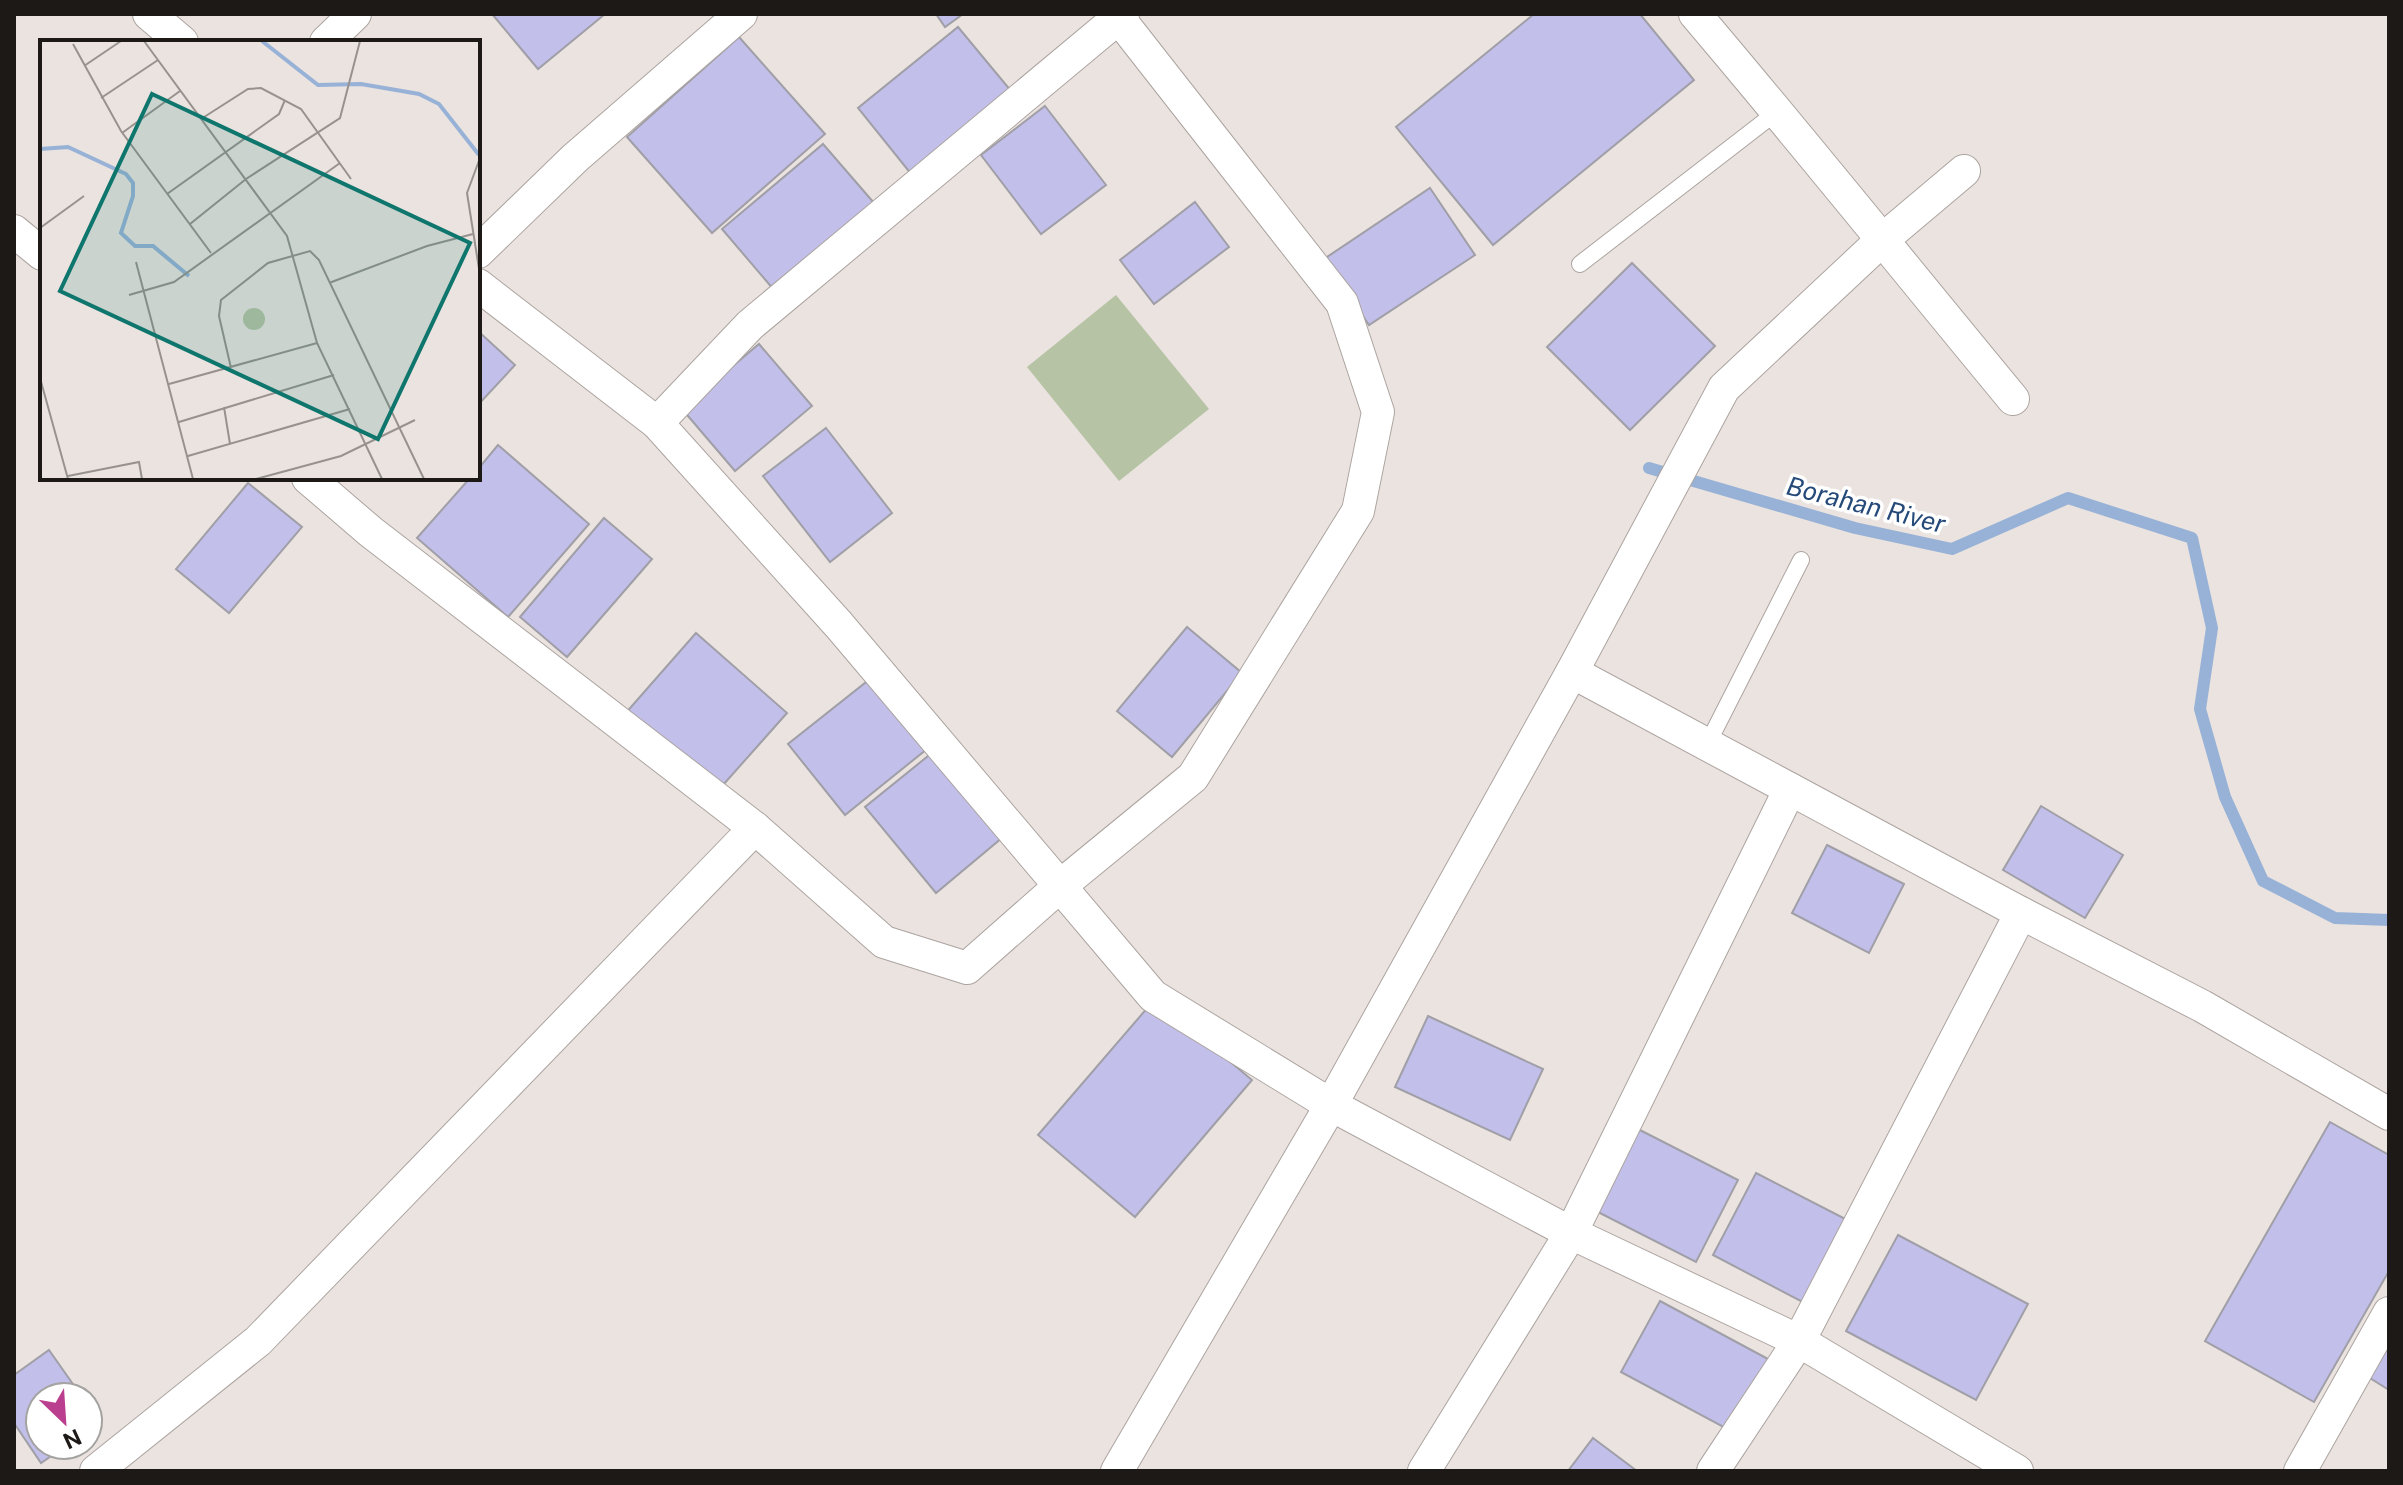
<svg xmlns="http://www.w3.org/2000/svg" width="2403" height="1485" viewBox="0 0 2403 1485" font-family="'Public Sans',sans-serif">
<rect width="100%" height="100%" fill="#ebe3df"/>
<path fill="#b7c3a5" d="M1116,295l93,114 -90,72 -92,-114z"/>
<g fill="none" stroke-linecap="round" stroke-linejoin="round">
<path stroke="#97b2d6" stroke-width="12" d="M1649,468l206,60 97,21 116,-51 124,40 20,90 -12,81 25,88 38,84 72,37 54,2"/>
</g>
<g fill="#c2bfea" stroke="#a09fa7" stroke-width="2">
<path d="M492,14h113l-67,55z"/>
<path d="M936,14h27l-18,13z"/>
<path d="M1534,14h106l54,66 -201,165 -97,-118z"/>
<path d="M958,27l63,76 -101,82 -62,-77z"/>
<path d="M739,37l86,97 -113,99 -85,-96z"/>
<path d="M1045,106l61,79 -65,49 -60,-79z"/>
<path d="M823,144l64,74 -101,86 -64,-75z"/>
<path d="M1430,188l45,67 -106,70 -45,-66z"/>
<path d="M1195,202l34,45 -75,57 -34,-44z"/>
<path d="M1632,263l83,83 -85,84 -83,-83z"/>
<path d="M478,331l37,34 -37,40z"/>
<path d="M759,344l53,62 -77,65 -53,-62z"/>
<path d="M826,428l66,85 -62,49 -67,-86z"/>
<path d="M498,445l91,79 -81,93 -91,-79 53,-60h8v-9z"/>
<path d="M248,483l54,44 -73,86 -53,-44z"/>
<path d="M604,518l48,41 -85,98 -47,-40z"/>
<path d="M1187,627l55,46 -70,84 -55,-46z"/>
<path d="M696,633l91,80 -72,81 -91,-79z"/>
<path d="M870,679l57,70 -82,66 -57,-71z"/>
<path d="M933,752l70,85 -67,56 -71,-86z"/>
<path d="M2041,806l82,49 -38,63 -82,-48z"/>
<path d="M1827,845l77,39 -35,69 -77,-40z"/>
<path d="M1155,999l97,81 -117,137 -97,-82z"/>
<path d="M1428,1016l115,53 -33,71 -115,-53z"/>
<path d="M2330,1122l59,33v116l-75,131 -109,-61z"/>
<path d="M1634,1127l104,53 -42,82 -104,-53z"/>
<path d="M1756,1173l101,52 -43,83 -101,-53z"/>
<path d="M1898,1235l130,69 -52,96 -130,-69z"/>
<path d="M1660,1301l108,58 -39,71 -108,-58z"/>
<path d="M2389,1338v52l-24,-15z"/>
<path d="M49,1350l33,47h-42v48h27l-26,18 -27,-40v-48z"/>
<path d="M88,1405l12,17 -12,9z"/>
<path d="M1593,1438l44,33h-69z"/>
</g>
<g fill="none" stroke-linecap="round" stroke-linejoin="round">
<g stroke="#aca4a0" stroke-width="18">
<g id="lane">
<path d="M1580,264l198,-153"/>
<path d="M1707,745l94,-185"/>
</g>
</g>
<g stroke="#aca4a0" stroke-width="34">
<g id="street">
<path d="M149,14l33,28"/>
<path d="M1695,14c108,127 212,257 318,385"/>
<path d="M326,42l29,-28"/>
<path d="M14,231l28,23"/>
<path d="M478,252l97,-94 166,-144"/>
<path d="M478,285l179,138 182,202 314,371 178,109 240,128 228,108 218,130"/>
<path d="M657,423l93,-98 373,-311"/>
<path d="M308,478l63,54 384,296 129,114 83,26 93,-82 133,-109 165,-266 20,-99 -36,-109 -224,-286"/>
<path d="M1572,672l449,241 181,93 187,108"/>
<path d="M96,1471l162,-130 497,-513"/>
<path d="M1117,1471l214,-366 241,-433 152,-284 157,-147 83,-70"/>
<path d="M1424,1471l147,-238 219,-444"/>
<path d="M1713,1471l86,-130 222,-428"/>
<path d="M2300,1471l89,-158"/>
</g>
</g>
<use href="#lane" stroke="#fff" stroke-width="16"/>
<use href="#street" stroke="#fff" stroke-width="32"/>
</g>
<g text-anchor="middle" stroke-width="7" stroke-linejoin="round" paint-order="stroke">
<g font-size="26" font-style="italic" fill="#254a79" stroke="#fff">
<text transform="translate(1866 505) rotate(14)" y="9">Borahan River</text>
</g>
</g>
<g transform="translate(40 40)">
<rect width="440" height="440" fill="#ebe3df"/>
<path d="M203 279a11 11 0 1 1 22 0a11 11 0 1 1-22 0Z" fill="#b7c3a5"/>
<path fill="none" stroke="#97b2d6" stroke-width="4" d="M222,1l56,44 43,-1 58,10 20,10 40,51M0,109l28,-2 58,27 7,9v13l-12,37 14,13h18l36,30"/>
<path fill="none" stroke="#98928f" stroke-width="2" d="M104,1l143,195 30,107 65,136M33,4l48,87 90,122M44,26l37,-25M61,58l57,-38M161,79l47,-30 13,-1 40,21 50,70M82,93l58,-42M440,118l-13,35 13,82M127,154l112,-80 6,-14M150,184l56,-45 94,-61 20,-77M0,188l44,-32M96,222l57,217M289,243l98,-37 46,-12M89,255l45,-13 166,-119M191,328l-12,-52 2,-16 47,-37 42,-12 9,9 105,219M0,338l28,101M129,344l148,-41M184,367l6,37M139,382l155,-47M148,416l162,-47M28,436l71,-14 3,17M216,439l85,-23 74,-36"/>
<path fill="#0f766e" fill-opacity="0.15" stroke="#0f766e" stroke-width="4" d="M112,54l318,149 -92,196 -318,-148z"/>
<rect width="440" height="440" fill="none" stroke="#1c1917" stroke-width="4"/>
</g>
<rect width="2403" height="1485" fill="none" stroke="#1c1917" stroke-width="32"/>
<g transform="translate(64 1421) rotate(155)"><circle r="38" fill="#ffffff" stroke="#a4a3a2" stroke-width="2"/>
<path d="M0-6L14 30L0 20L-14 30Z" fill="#bb3f8f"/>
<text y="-12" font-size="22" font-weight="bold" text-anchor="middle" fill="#1c1917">N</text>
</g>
</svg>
